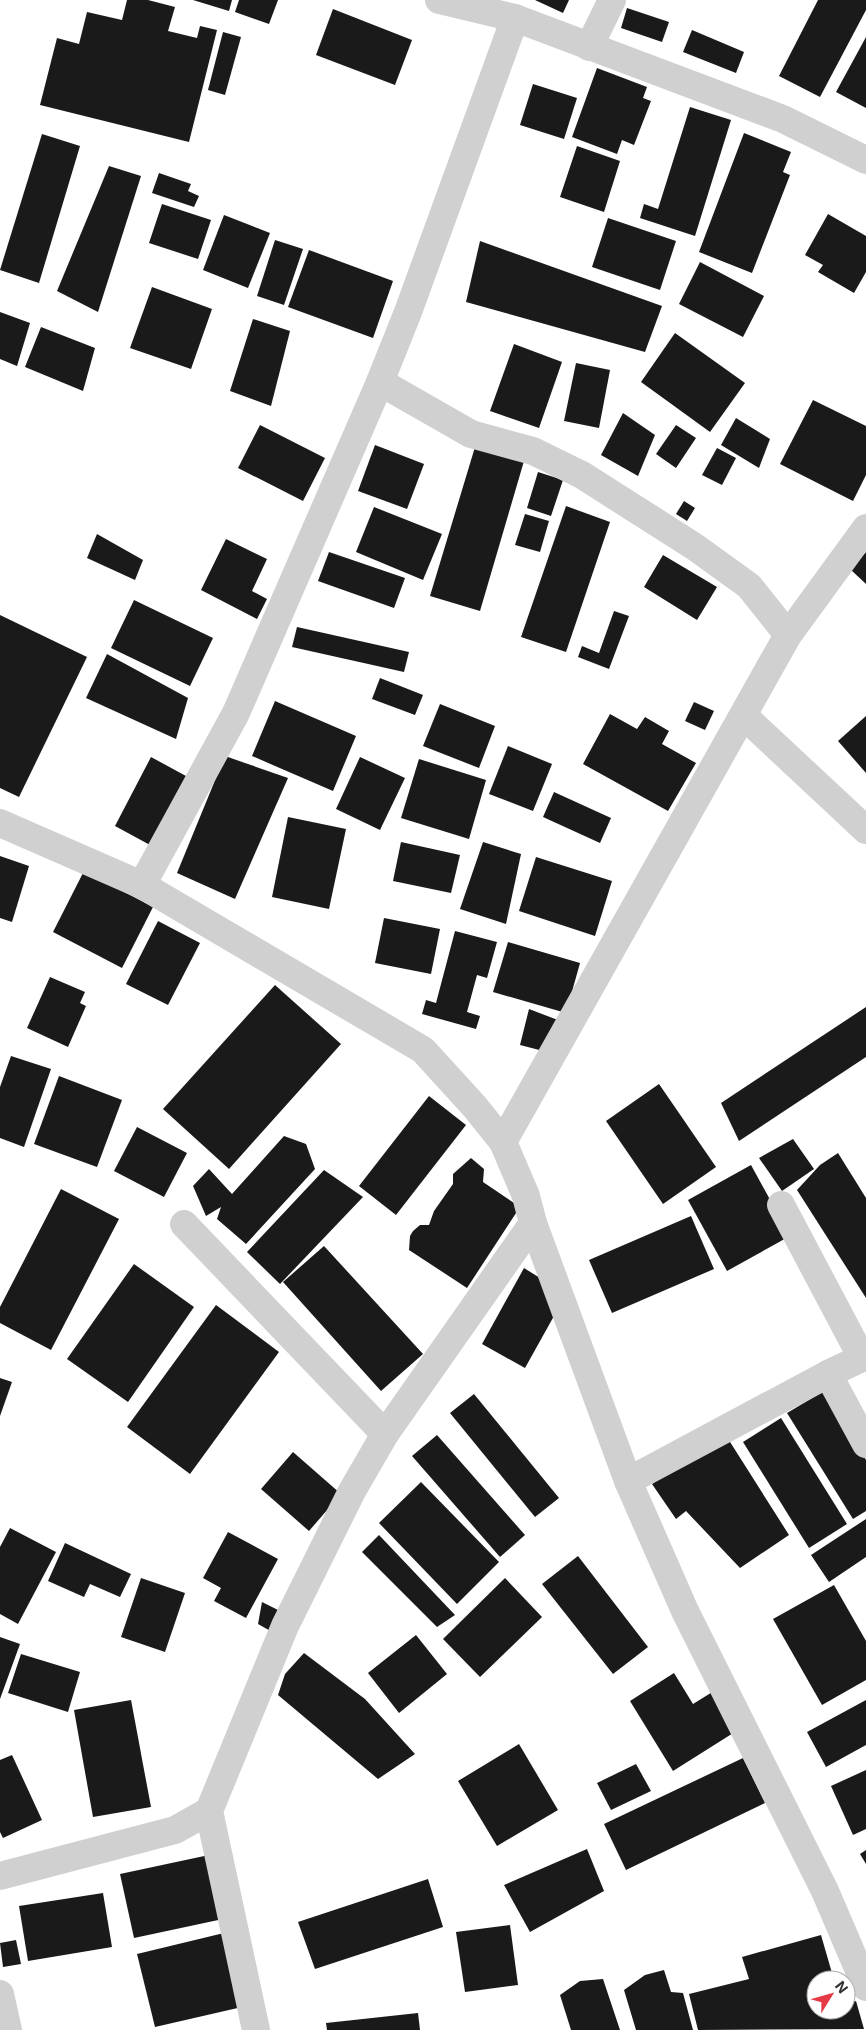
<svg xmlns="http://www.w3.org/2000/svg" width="866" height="2030" viewBox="0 0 866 2030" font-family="Inter,sans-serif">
<rect width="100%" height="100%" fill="#fff"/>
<g fill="#1a1a1a">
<path d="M127,0h21l27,7 -7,24 29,7 3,-12 17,4 -28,112 -149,-37 17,-67 22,6 8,-32 35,8z"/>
<path d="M193,0h39l-3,11z"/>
<path d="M239,0h39l-9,24 -34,-12z"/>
<path d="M535,0h34l-6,13z"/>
<path d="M818,0h48v10l-46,87 -41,-21z"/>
<path d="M627,8l42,14 -7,20 -41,-14z"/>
<path d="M333,9l79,31 -17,45 -79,-30z"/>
<path d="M692,30l52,22 -8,21 -53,-21z"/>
<path d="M223,32l18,5 -16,58 -17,-5z"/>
<path d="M866,37v71l-30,-16z"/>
<path d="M597,68l50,19 -4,11 8,3 -17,44 -12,-5 -5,14 -45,-17z"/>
<path d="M533,84l44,14 -13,41 -44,-14z"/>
<path d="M690,107l41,13 -36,116 -55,-18 4,-14 14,5z"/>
<path d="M744,133l47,19 -8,20 7,3 -38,98 -53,-21z"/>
<path d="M42,134l38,12 -41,137 -39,-13z"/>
<path d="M577,146l43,15 -16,51 -44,-15z"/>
<path d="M109,166l32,10 -43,136 -41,-21z"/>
<path d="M159,173l32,11 -3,7 11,5 -5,11 -42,-14z"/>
<path d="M162,204l49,16 -13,39 -49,-16z"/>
<path d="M828,214l38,22v36l-12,21 -36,-21 5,-7 -18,-10z"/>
<path d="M224,215l46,18 -22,55 -45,-18z"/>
<path d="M608,218l68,23 -16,49 -68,-23z"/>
<path d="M275,240l28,9 -19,56 -27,-9z"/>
<path d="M480,241l182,65 -17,46 -179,-50z"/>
<path d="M309,250l84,31 -20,57 -85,-31z"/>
<path d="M700,262l64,34 -21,41 -64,-33z"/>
<path d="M152,287l60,22 -21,60 -61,-21z"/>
<path d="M0,312l30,11 -13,43 -17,-7z"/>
<path d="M253,319l37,12 -19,75 -41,-15z"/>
<path d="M41,327l54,21 -12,43 -58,-24z"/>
<path d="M675,333l70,50 -35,49 -69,-50z"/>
<path d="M514,344l48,18 -23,66 -49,-17z"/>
<path d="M576,363l34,7 -11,58 -35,-7z"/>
<path d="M813,400l53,26v49l-13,26 -73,-37z"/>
<path d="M623,413l32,22 -17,41 -37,-21z"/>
<path d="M736,418l34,21 -11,29 -38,-23z"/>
<path d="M260,425l65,33 -22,43 -65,-33z"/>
<path d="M676,425l20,13 -20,30 -20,-14z"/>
<path d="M375,445l49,19 -17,45 -49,-18z"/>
<path d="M475,447l49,14 -44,150 -50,-15z"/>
<path d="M717,448l19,10 -14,27 -20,-10z"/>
<path d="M538,472l25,8 -12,36 -24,-8z"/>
<path d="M684,501l11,7 -8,13 -11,-7z"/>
<path d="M566,506l44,16 -44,130 -45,-15z"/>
<path d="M374,507l68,27 -19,46 -67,-28z"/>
<path d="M525,514l24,7 -9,31 -25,-7z"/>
<path d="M97,534l46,26 -8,20 -48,-22z"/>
<path d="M226,539l41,20 -15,32 15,8 -10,20 -56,-29z"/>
<path d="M329,552l76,26 -11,30 -76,-27z"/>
<path d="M866,552v32l-16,-15z"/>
<path d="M663,555l54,32 -20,33 -53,-33z"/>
<path d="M134,600l79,38 -23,48 -79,-38z"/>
<path d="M614,611l15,5 -20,53 -31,-12 4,-11 17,7z"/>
<path d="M0,615l87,42 -68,140 -19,-9z"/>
<path d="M297,627l112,25 -5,20 -112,-25z"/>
<path d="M107,654l81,44 -12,41 -90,-41z"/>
<path d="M380,678l43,17 -8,20 -43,-16z"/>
<path d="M275,701l81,35 -23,55 -81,-35z"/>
<path d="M694,702l20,9 -9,19 -20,-9z"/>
<path d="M440,704l55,22 -16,42 -56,-22z"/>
<path d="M610,714l27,15 8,-12 24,14 -7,13 34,19 -28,48 -85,-47z"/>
<path d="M866,716v57l-28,-32z"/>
<path d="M508,746l44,18 -19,47 -44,-17z"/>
<path d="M225,756l63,22 -53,121 -58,-26z"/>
<path d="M151,757l35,19 -36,69 -35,-19z"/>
<path d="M360,757l45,21 -25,52 -44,-21z"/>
<path d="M419,759l67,21 -17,59 -68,-21z"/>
<path d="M554,792l57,26 -11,25 -57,-26z"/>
<path d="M288,817l58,12 -17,80 -57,-12z"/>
<path d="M401,842l59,13 -9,38 -58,-12z"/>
<path d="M483,842l38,12 -15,70 -46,-15z"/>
<path d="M0,856l29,10 -17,56 -12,-4z"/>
<path d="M536,857l76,24 -17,55 -76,-25z"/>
<path d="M84,871l69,36 -31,61 -69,-36z"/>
<path d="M384,918l56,11 -9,45 -56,-11z"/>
<path d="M158,921l42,22 -32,62 -42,-21z"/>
<path d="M455,931l42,11 -10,36 -10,-3 -10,37 13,4 -4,13 -54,-15 4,-14 10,3z"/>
<path d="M508,942l72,21 -14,50 -73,-21z"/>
<path d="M50,977l35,15 -5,11 6,3 -18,41 -41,-19z"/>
<path d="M275,985l66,59 -112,125 -66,-60z"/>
<path d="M866,1007v50l-127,84 -18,-38z"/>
<path d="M529,1009l34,13 -12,31 -31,-8z"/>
<path d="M11,1056l40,13 -27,78 -24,-9v-51z"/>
<path d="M59,1076l63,24 -25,67 -63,-23z"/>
<path d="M659,1084l57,83 -53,37 -57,-83z"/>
<path d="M429,1096l37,29 -70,90 -37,-29z"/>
<path d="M137,1127l50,26 -23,44 -50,-26z"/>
<path d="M284,1136l22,8 9,25 -69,75 -29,-25 4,-12 -15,9 -13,-30 16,-17 23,25z"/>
<path d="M793,1139l21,30 -32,22 -23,-33z"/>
<path d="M838,1153l28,45v100l-69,-108 23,-25z"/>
<path d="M471,1158l13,11 -1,13 37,25 -53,81 -58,-38 1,-14 3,-5 7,-6h9l5,-14 19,-27v-10z"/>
<path d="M751,1165l39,71 -63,35 -39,-71z"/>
<path d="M324,1170l39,27 -83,87 -33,-32z"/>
<path d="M61,1189l58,30 -68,131 -51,-27v-16z"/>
<path d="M691,1216l23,53 -102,44 -23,-53z"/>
<path d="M324,1246l99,108 -42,37 -98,-109z"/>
<path d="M134,1264l60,43 -66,95 -61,-43z"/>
<path d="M524,1268l24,15 11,24 -34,61 -43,-24z"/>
<path d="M216,1305l63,47 -89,122 -63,-47z"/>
<path d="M0,1378l12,4 -12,34z"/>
<path d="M824,1391l42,69v51l-13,8 -66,-106z"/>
<path d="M474,1394l85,104 -24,19 -85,-104z"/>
<path d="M781,1418l66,106 -38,24 -66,-106z"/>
<path d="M725,1434l64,101 -49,33 -54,-57 -10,8 -24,-35z"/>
<path d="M437,1435l88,100 -25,22 -88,-101z"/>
<path d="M293,1452l48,42 -32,37 -48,-42z"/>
<path d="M421,1482l78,80 -42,42 -78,-81z"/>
<path d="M866,1519v38l-37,25 -18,-27z"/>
<path d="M10,1528l46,24 -38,72 -18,-10v-67z"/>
<path d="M228,1532l50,27 -32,59 -32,-17 7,-13 -18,-10z"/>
<path d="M379,1535l76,80 -18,12 -75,-75z"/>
<path d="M65,1543l66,31 -11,23 -30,-13 -6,13 -36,-16z"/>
<path d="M578,1556l70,91 -35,27 -71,-90z"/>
<path d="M141,1578l44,15 -20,59 -44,-15z"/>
<path d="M505,1578l37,39 -62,60 -37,-38z"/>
<path d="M834,1585l32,56v39l-44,25 -49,-86z"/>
<path d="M262,1602l22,11 -10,20 -16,-9z"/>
<path d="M416,1635l31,39 -48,39 -31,-40z"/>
<path d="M0,1637l20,7 -20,55z"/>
<path d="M304,1653l61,46 50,55 -37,25 -100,-84 7,-21z"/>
<path d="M21,1654l59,18 -12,40 -60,-19z"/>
<path d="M674,1673l19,31 21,-13 24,39 -65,41 -43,-70z"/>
<path d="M131,1700l20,107 -58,10 -19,-107z"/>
<path d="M866,1700v45l-40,22 -19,-35z"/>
<path d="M519,1744l39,66 -61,36 -39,-65z"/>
<path d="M12,1755l30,65 -39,18 -3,-6v-72z"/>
<path d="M743,1758l22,45 -139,67 -22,-46z"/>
<path d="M636,1764l15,27 -40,19 -14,-27z"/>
<path d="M866,1770v59l-13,6 -22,-49z"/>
<path d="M587,1849l17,42 -74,41 -26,-47z"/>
<path d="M866,1850v14l-6,-10z"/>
<path d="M209,1855l14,64 -89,19 -14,-64z"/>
<path d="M428,1879l15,48 -128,42 -17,-47z"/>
<path d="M103,1893l9,54 -84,14 -9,-55z"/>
<path d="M510,1925l8,60 -53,7 -9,-60z"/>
<path d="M224,1933l18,74 -87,20 -18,-73z"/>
<path d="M821,1935l13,45h-18v30h30v-6l10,-3 8,28 -166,1 -9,-36 60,-15 -7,-22z"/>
<path d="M16,1940l5,24 -18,3 -3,-24z"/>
<path d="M664,1970l7,22 12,1 10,37h-57l-12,-40 21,-15z"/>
<path d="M603,1979l17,51h-49l-11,-35 20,-14z"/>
<path d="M418,2013l2,17h-93l-1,-7z"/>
</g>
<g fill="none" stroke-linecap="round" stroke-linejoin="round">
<g stroke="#d0d0d0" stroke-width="28">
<path d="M439,0l76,18 268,101 83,41"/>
<path d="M589,47l23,-47"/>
<path d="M380,382l91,52 62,17 49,24 113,72 54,39 39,49"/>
<path d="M744,716l122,114"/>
<path d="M0,823l142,62 281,165 52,57 28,35 23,54 7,27 95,258 57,130 140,280 41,96"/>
<path d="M142,885l94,-172 144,-331 28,-70 107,-294"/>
<path d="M503,1142l285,-507 78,-107"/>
<path d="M781,1205l81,153"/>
<path d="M184,1224l201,210"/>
<path d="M828,1374l38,70"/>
<path d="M628,1481l200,-107 38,-18"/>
<path d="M0,1876l175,-46 34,-19"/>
<path d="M0,1994l8,36"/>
<path d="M256,2030l-47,-219 76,-185 67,-135 33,-57 148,-211"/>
</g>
</g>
<g transform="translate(831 1995) rotate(53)"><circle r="24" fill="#ffffff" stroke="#adadad"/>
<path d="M0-4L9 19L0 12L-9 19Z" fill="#e63946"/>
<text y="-8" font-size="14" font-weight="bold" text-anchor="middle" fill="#333333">N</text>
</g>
</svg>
